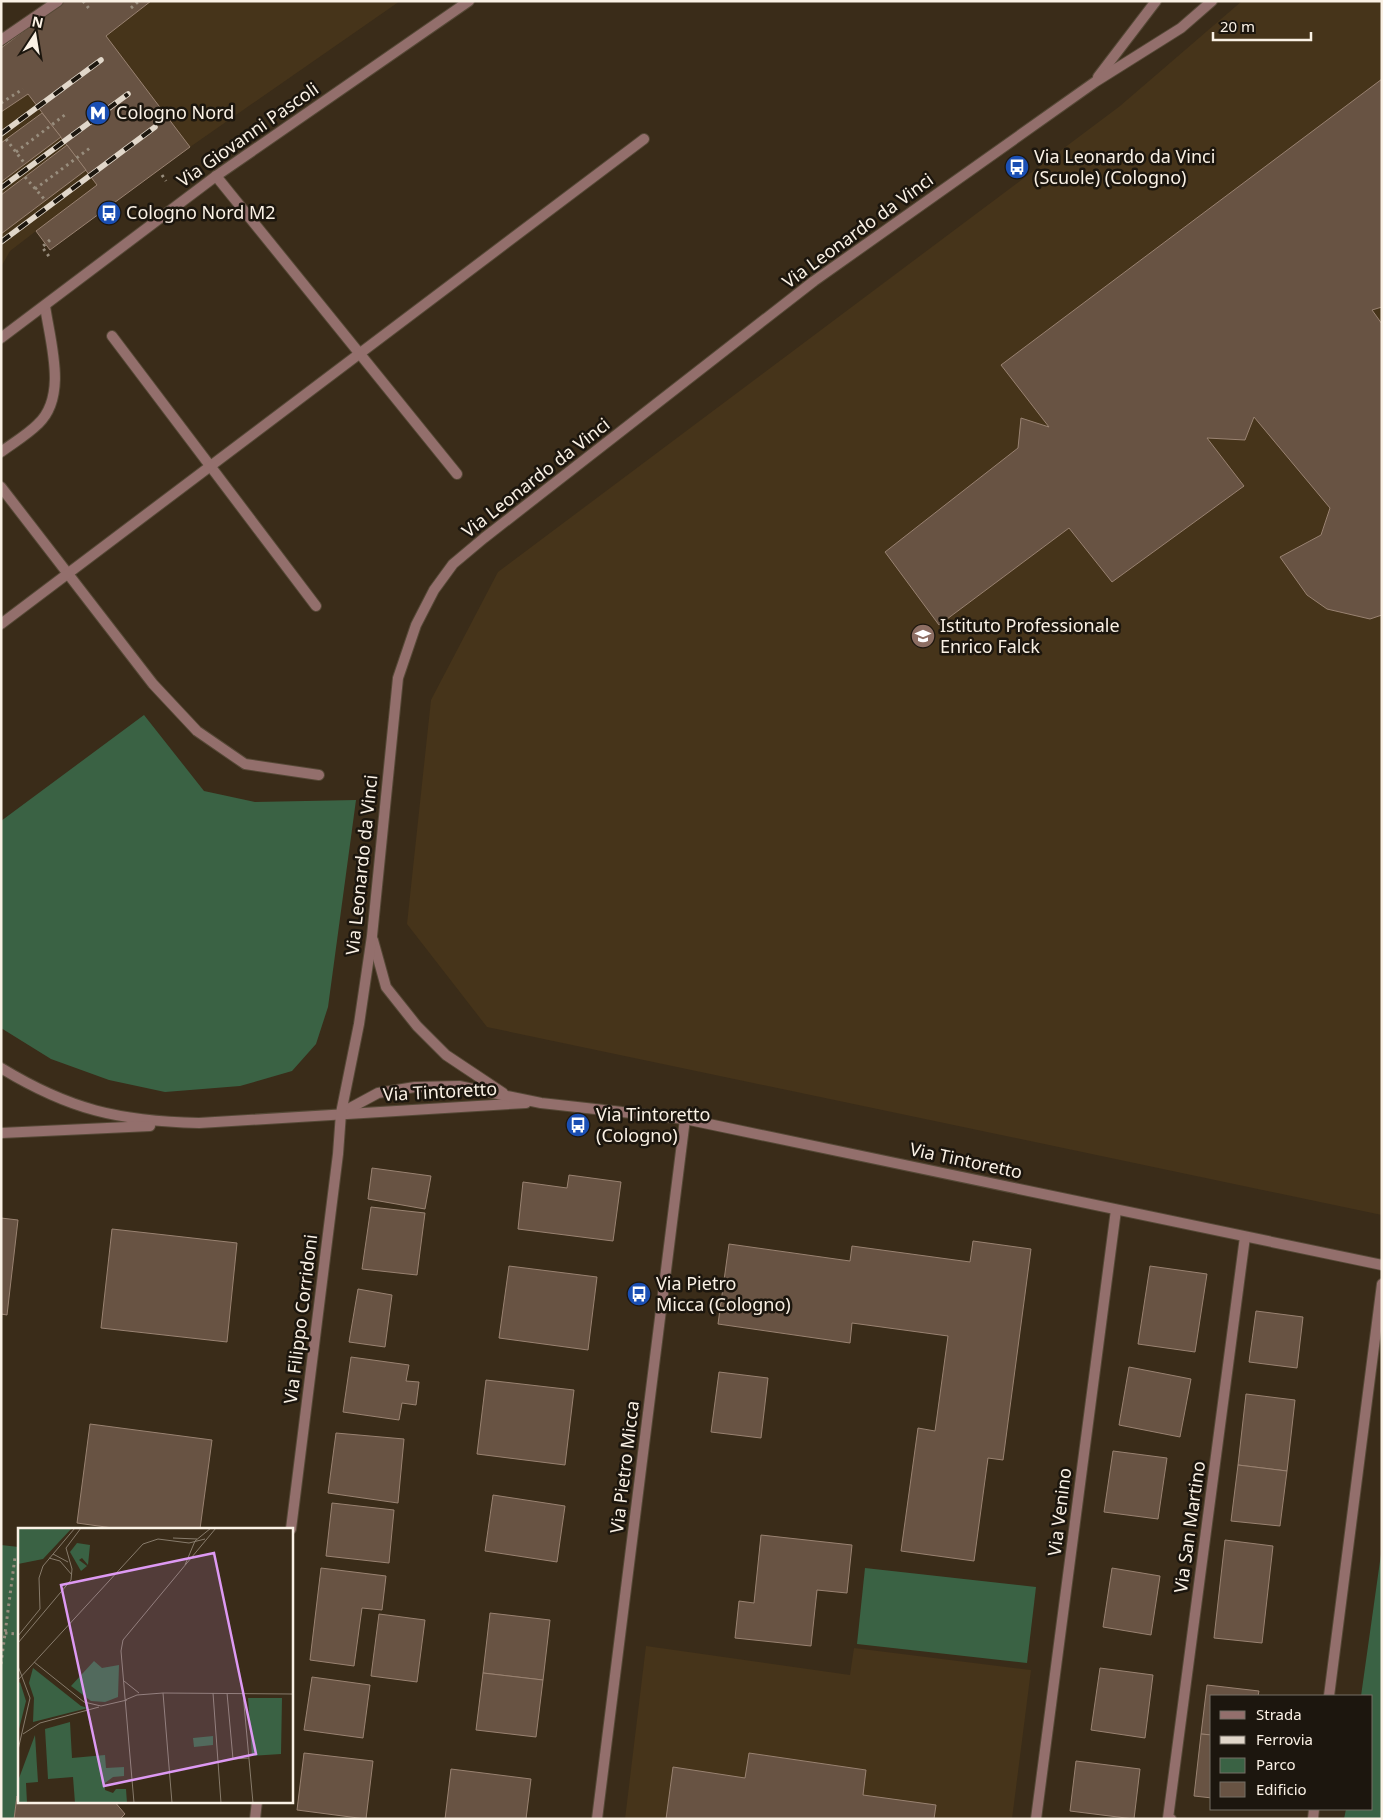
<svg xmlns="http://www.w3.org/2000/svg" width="1383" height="1820" viewBox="0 0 1383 1820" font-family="'Noto Sans',sans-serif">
<rect width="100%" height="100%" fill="#3a2c19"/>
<g fill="#46341a">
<path d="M64,1h336l-210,146 -140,103 -14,-19 -26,20 -9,16v-219z"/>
<path d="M1242,1h140v1214l-895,-188 -80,-103 24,-224 67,-128 622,-466z"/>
<path d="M646,1646l204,29 4,-27 177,22 -19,149h-387z"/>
</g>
<g fill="#3a6244">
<path d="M144,715l60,76 51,11 101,-2 -28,207 -12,37 -24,27 -52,15 -75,6 -56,-12 -58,-21 -50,-31v-207z"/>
<path d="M1,1545l18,2v249h-2l-3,23h-13z"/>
<path d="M1382,1547v272h-38l2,-10h26v-113h-11z"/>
<path d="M865,1568l171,19 -9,76 -170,-19z"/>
</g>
<g fill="#685343" stroke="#998271">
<path d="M64,1h87l-45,35 84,111 -140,103 -14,-19 61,-46 -69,-91 -27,18v-64z"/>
<path d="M1382,79v228l-10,3 10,14v291l-12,4 -43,-10 -20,-14 -27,-38 41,-22 9,-27 -76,-91 -9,23 -38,-2 37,48 -132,96 -43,-54 -130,97 -54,-73 133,-104 3,-30 28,9 -48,-62z"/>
<path d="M42,113l19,24 -60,45v-39z"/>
<path d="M67,145l19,25 -85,64v-39z"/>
<path d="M372,1168l59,8 -6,33 -57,-10z"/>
<path d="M569,1175l52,7 -8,59 -95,-12 5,-47 44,6z"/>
<path d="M371,1207l54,6 -8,62 -55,-6z"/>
<path d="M1,1218l17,2 -11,95 -6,-1z"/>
<path d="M112,1229l125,14 -10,99 -126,-14z"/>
<path d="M973,1241l58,8 -28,211 -15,-2 -14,103 -73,-10 17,-123 17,3 13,-95 -96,-13 -2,20 -132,-19 11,-80 121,17 2,-15 118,16z"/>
<path d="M509,1266l88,11 -9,73 -89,-12z"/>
<path d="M1150,1266l57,8 -12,78 -57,-8z"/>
<path d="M358,1289l34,6 -7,52 -36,-5z"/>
<path d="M1256,1311l47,6 -6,51 -48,-6z"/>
<path d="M351,1357l58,8 -3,16 13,1 -3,23 -14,-2 -3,17 -56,-8z"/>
<path d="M1129,1367l62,12 -11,58 -61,-12z"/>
<path d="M719,1372l49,6 -7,60 -50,-6z"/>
<path d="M486,1380l88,10 -9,75 -88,-11z"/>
<path d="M1246,1394l49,6 -8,71 -49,-6z"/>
<path d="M90,1424l122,16 -12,89h-80l-43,-6z"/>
<path d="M336,1433l68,6 -6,64 -70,-10z"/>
<path d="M1113,1451l54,7 -9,61 -54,-7z"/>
<path d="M1238,1465l49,6 -7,55 -49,-5z"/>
<path d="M493,1495l72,11 -8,56 -72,-11z"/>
<path d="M332,1503l62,7 -5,53 -63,-7z"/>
<path d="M761,1535l91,10 -5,48 -30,-3 -6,56 -76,-8 4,-37 15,2z"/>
<path d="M1225,1540l48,6 -11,97 -48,-5z"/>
<path d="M321,1568l65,8 -4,34 -20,-2 -8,58 -44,-6z"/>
<path d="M1112,1568l48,8 -9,59 -48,-8z"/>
<path d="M490,1613l60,7 -7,60 -60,-7z"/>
<path d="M379,1614l46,6 -8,62 -46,-6z"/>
<path d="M1100,1668l53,7 -8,63 -54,-8z"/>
<path d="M483,1673l60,7 -7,57 -60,-7z"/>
<path d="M312,1677l58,8 -7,53 -59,-8z"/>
<path d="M1207,1685l52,6 -1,5h-46v39l-11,-1z"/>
<path d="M1201,1734l11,1v63l-18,-2z"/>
<path d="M304,1753l69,8 -7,58 -69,-9z"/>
<path d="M749,1753l117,17 -3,25 73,10 -2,14h-268l7,-52 72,11z"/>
<path d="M1076,1761l64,8 -6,50 -64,-8z"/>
<path d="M451,1769l80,10 -5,40h-81z"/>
<path d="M17,1796l2,5h95l11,13 -5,5h-106z"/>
</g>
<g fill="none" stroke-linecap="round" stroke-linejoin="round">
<g stroke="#554836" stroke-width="12">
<g id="lane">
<path d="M216,176l241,298"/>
<path d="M112,336l204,270"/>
<path d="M1,452c12,-9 26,-17 37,-28 30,-28 12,-82 7,-118"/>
<path d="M1,487l152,197 44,47 48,33 74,11"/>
<path d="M1,624l643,-485"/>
</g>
</g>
<g stroke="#554836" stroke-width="12">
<g id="street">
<path d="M1,40l57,-39"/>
<path d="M1098,77l58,-76"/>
<path d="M1,338l215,-162 253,-175"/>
<path d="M373,940l13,47 31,39 29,29 57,38"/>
<path d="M1,1068c69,42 118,53 198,55l327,-20"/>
<path d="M341,1113l37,-20 37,-6 44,-1 82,17 144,16 697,146"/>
<path d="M1,1133l149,-7"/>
<path d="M291,1529l47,-375 3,-41 18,-89 13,-88 26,-258 18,-53 18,-35 19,-26 31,-26 330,-257 281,-199 86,-54 31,-27"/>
<path d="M1329,1696l53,-412"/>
<path d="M255,1819l2,-18"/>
<path d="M597,1819l88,-700"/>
<path d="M1036,1819l80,-609"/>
<path d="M1171,1819l-3,-1 77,-581"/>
<path d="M1313,1819l1,-10"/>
</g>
</g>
<g stroke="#988d7d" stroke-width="3" stroke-dasharray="2.5 4" stroke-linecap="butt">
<path d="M83,1l8,10"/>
<path d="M131,8l8,-7"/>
<path d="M1,103l22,-14"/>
<path d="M6,139l19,25"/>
<path d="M16,152l50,-38"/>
<path d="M162,175l4,6"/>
<path d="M25,177l20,23"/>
<path d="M35,189l55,-41"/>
<path d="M50,240l-8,7 9,12"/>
<path d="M5,1633l14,1"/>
<path d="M1,1664l14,-107 4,1"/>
</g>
<use href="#lane" stroke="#936f6c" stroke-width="10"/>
<use href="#street" stroke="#936f6c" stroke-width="10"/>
<g stroke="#e1d7ca" stroke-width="5.5">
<g id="rail">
<path d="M1,134l100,-74"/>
<path d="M1,188l127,-94"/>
<path d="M1,242l154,-115"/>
</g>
</g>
<use href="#rail" stroke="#1c160e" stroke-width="4" stroke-dasharray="11" stroke-linecap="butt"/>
</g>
<defs>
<g id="metro-disc" transform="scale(1.25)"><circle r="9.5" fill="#1a4fb4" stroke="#1c160e"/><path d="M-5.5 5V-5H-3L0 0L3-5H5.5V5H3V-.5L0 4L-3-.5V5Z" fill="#fff"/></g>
<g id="bus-disc" transform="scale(1.25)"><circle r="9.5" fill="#1a4fb4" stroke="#1c160e"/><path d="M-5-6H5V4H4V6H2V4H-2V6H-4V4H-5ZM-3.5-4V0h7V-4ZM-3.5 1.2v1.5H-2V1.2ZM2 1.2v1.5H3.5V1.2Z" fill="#fff"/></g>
<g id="school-disc" transform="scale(1.25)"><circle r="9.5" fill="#8d6e63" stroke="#1c160e"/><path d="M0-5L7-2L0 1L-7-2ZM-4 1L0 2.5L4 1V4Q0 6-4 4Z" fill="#fff"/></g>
</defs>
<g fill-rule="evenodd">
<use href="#metro-disc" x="98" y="113"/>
<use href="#bus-disc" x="1017" y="167"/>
<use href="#bus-disc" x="109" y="213"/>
<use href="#school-disc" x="923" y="636"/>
<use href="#bus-disc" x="578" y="1125"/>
<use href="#bus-disc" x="639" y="1294"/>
</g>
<g text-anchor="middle" stroke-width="5" stroke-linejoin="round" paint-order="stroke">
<g font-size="18" fill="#faf1e5" stroke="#1c160e" text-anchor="start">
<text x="116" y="119">Cologno Nord</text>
<text x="1034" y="163">Via Leonardo da Vinci<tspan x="1034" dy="21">(Scuole) (Cologno)</tspan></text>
<text x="126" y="219">Cologno Nord M2</text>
<text x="940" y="632">Istituto Professionale<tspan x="940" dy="21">Enrico Falck</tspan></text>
<text x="596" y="1121">Via Tintoretto<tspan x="596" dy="21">(Cologno)</tspan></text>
<text x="656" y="1290">Via Pietro<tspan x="656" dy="21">Micca (Cologno)</tspan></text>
</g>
<g font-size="18" fill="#faf1e5" stroke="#1c160e">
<text transform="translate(248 135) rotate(-35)" y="6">Via Giovanni Pascoli</text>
<text transform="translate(858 231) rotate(-36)" y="6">Via Leonardo da Vinci</text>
<text transform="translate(536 478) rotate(-38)" y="6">Via Leonardo da Vinci</text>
<text transform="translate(362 865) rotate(-84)" y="6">Via Leonardo da Vinci</text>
<text transform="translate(440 1092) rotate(-3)" y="6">Via Tintoretto</text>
<text transform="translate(966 1161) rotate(12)" y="6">Via Tintoretto</text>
<text transform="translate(301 1319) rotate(-83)" y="6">Via Filippo Corridoni</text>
<text transform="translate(625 1467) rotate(-83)" y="6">Via Pietro Micca</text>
<text transform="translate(1060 1512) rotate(-83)" y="6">Via Venino</text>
<text transform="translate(1190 1527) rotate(-82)" y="6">Via San Martino</text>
</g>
</g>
<g transform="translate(18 1528)">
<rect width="275" height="275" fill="#3a2c19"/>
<path d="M0,0h54l-29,31 -25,5zM59,15l13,2 -2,20 -6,-7 -3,2 8,6 -6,5 -11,-19zM76,133l8,7 17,-3 -1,32 -13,5 -14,-1 -20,-15zM15,140l48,38 7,2 -55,14 1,-24 -5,-15zM2,154l6,19 -8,32v-49zM230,170h34l-1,56 -29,2zM52,194l2,36 33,-3 1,13 18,-1v9l-11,1 -8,6v7l8,3 3,-4h10l1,14h-52l-2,-26 -25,2 -3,-50zM17,207l3,47 -12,1 1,20h-9v-22zM195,208v9l-19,2 -1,-9z" fill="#3a6244"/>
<path fill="none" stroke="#877b6b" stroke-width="1" d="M155,10l24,1M35,26l15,8M31,30l11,3 12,14M167,37l10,-24 16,-13M0,108l22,-27 -1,-31 4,-12 32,-38M0,115l53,-63 1,-11 -6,-21 15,-20M16,134l50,40 17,4 26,-6M0,138l12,32 -12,52M0,152l125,-136 15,-5 31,4 16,-4M106,153l15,12M145,165l9,110M195,165l8,110M209,165l6,66 16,-1M225,165l10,110M107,172l12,-5 26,-2 130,1M5,206l17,-11 59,-16M116,275l-13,-152 2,-11 93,-112"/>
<path fill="#dd99f3" fill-opacity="0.15" stroke="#dd99f3" stroke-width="2.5" d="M196,25l42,201 -152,32 -43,-201z"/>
<rect width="275" height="275" fill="none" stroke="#faf1e5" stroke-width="2.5"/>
</g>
<rect width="1383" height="1820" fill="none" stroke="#faf1e5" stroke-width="5"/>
<rect x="1210" y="1695" width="162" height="115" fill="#1c160e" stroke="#756e64"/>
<rect x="1220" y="1711" width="25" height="8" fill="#936f6c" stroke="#756e64"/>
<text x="1256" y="1720" font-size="15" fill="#faf1e5">Strada</text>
<rect x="1220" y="1736" width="25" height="8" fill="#e1d7ca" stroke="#756e64"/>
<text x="1256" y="1745" font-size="15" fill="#faf1e5">Ferrovia</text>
<rect x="1220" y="1758" width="25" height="15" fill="#3a6244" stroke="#756e64"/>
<text x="1256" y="1770" font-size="15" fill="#faf1e5">Parco</text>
<rect x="1220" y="1782" width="25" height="15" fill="#685343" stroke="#756e64"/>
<text x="1256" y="1795" font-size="15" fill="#faf1e5">Edificio</text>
<g transform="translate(35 35) rotate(12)" stroke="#1c160e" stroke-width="4" paint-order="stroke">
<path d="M0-4L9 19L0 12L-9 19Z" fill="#faf1e5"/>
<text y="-8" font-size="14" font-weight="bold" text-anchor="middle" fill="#faf1e5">N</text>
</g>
<path d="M1213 32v8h98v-8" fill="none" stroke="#faf1e5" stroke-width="2.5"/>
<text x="1220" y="32" font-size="15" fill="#faf1e5" stroke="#1c160e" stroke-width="4" paint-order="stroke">20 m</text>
</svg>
